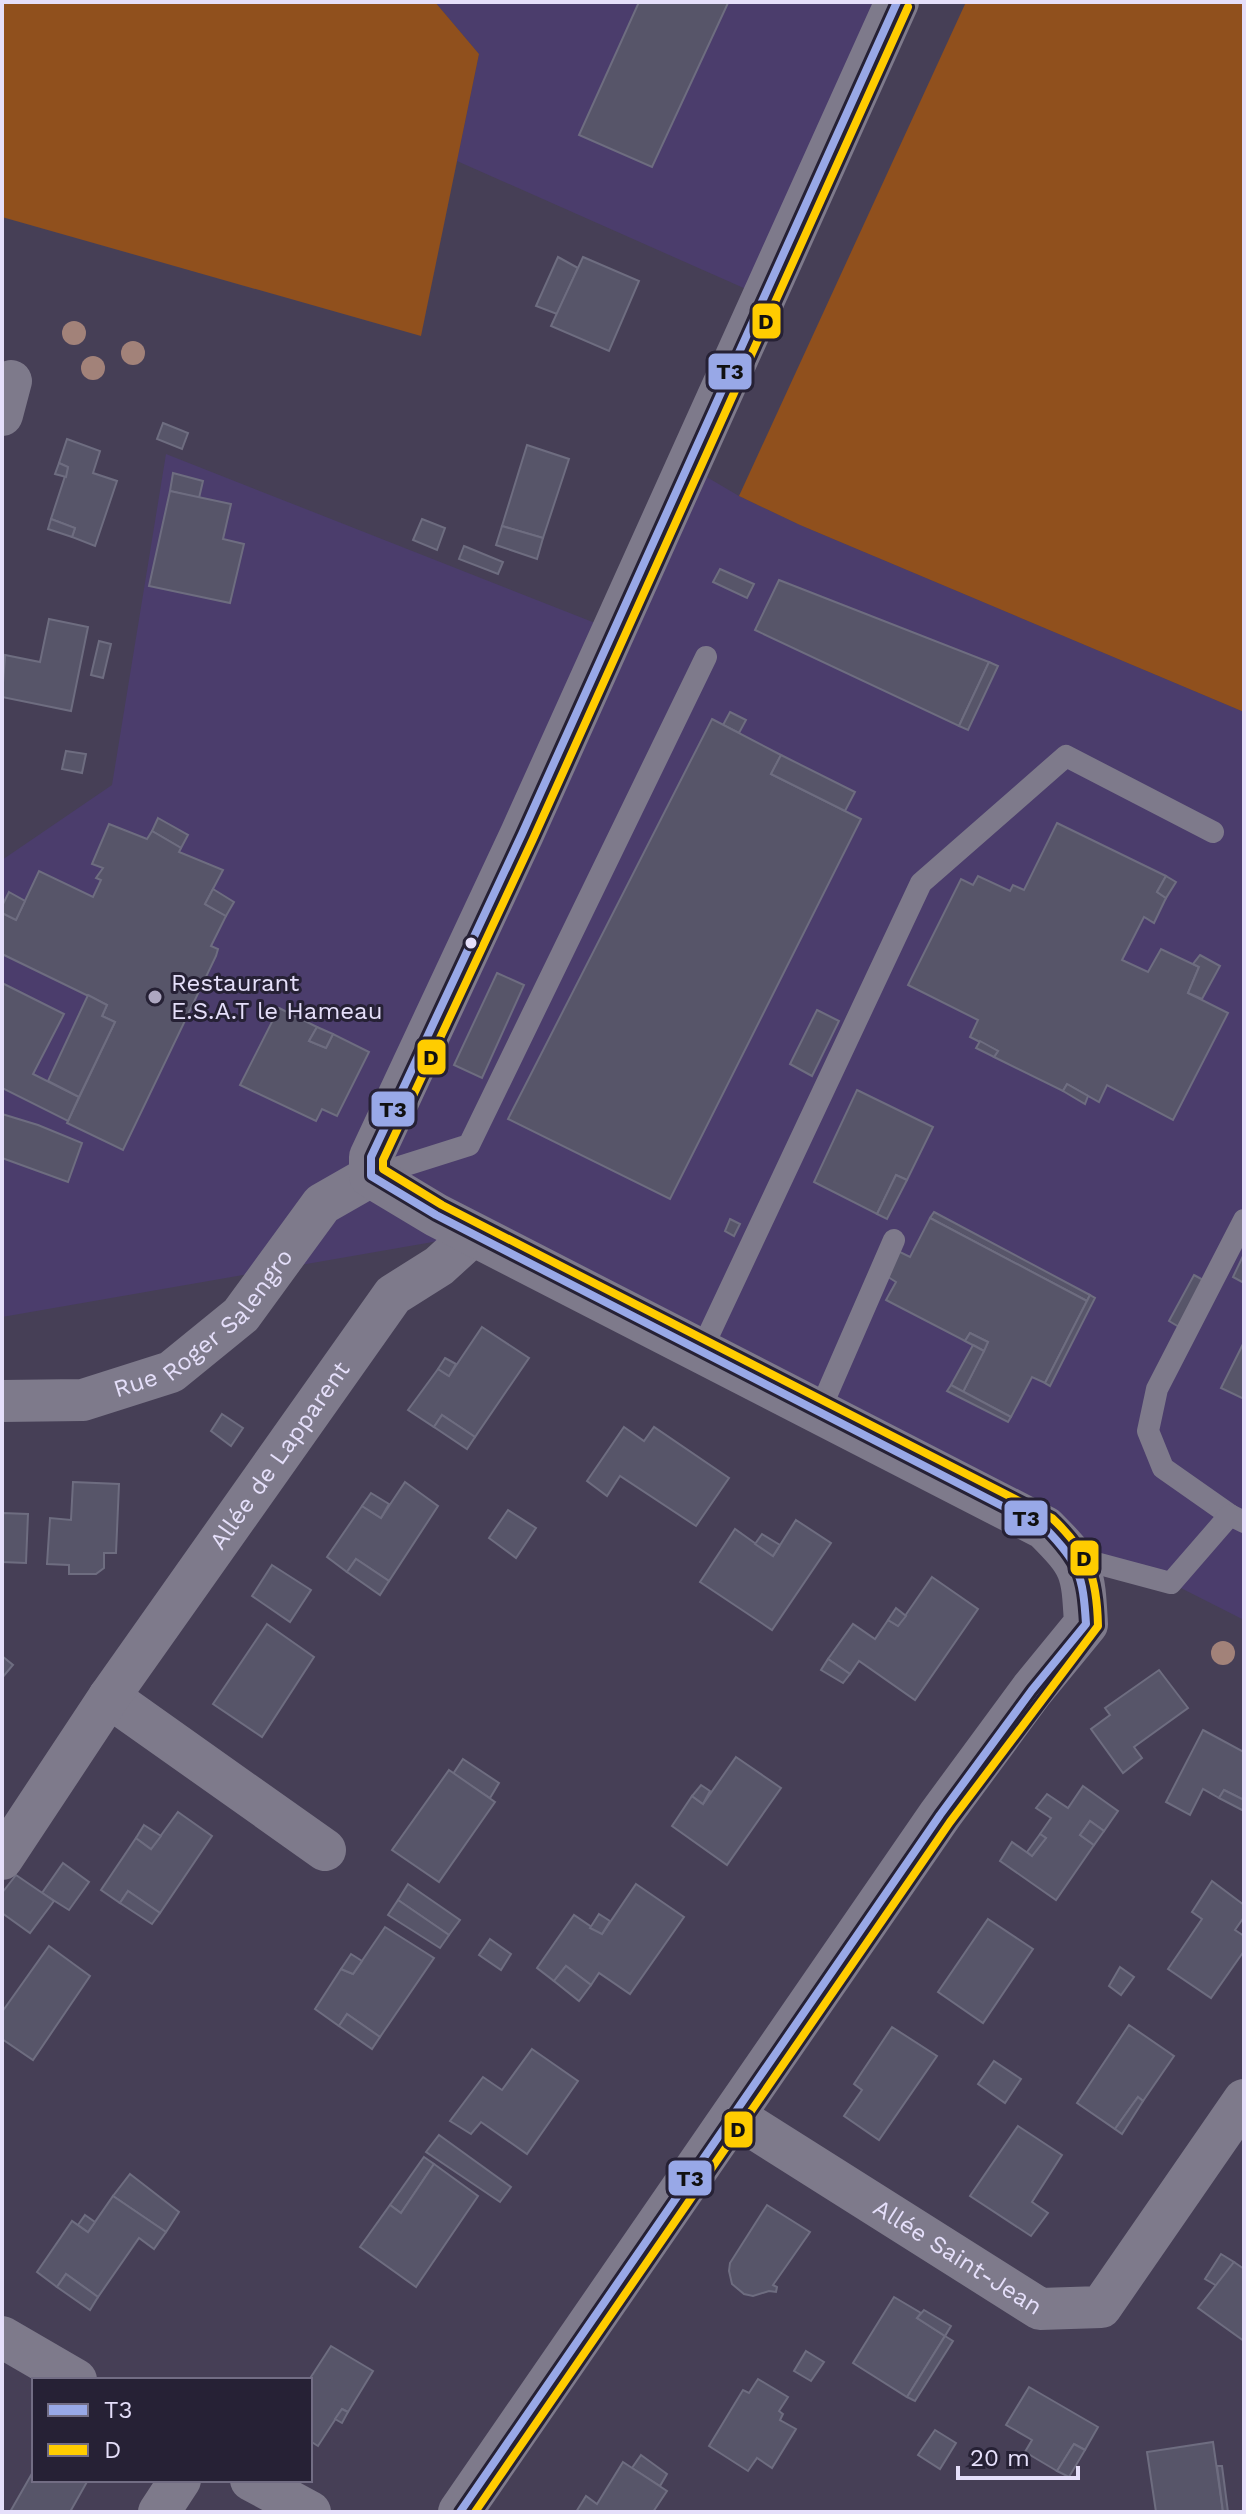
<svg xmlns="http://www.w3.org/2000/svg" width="1246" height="2514" viewBox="0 0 1246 2514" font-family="'Work Sans',sans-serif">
<rect width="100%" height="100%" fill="#463f56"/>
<g fill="#4b3d6c">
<path d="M435,2h462l-133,295 -307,-136 22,-107z"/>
<path d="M166,454l447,176 75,-164 51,30 61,29 444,187v908l-73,-37 -97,-26 -601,-322 -471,82v-457l110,-75z"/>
</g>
<g fill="#90501d">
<path d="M2,2h433l44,52 -58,282 -419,-119z"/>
<path d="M966,2h278v710l-444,-187 -61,-29z"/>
</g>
<g fill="#575569" stroke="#6e6d80" stroke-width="2">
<path d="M639,2l89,1 -76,164 -73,-32z"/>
<path d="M558,257l20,11 -21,46 -21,-8z"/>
<path d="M583,257l56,24 -30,70 -58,-25z"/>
<path d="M163,423l25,10 -6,16 -25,-10z"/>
<path d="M67,439l33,12 -7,22 24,8 -22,65 -23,-9 3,-9 -24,-9 17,-52 -9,-4z"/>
<path d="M527,445l42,14 -26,79 -41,-12z"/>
<path d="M59,463l9,4 -2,10 -11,-3z"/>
<path d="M173,473l30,8 -4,17 -29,-7z"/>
<path d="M170,491l61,13 -8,35 21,5 -14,59 -81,-17z"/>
<path d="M51,519l24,9 -3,9 -24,-8z"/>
<path d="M422,519l23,9 -8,22 -24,-10z"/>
<path d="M502,526l41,12 -6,21 -41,-14z"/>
<path d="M464,546l39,16 -5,12 -39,-15z"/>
<path d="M720,569l34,15 -7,14 -34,-16z"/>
<path d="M779,580l210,82 -30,64 -204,-96z"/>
<path d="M49,619l39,8 -17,84 -69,-14 3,-42 35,7z"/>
<path d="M99,641l12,3 -8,34 -12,-3z"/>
<path d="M989,662l9,4 -30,64 -9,-4z"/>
<path d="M730,712l16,8 -7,13 -16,-8z"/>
<path d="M712,719l69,36 -10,19 90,45 -191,380 -162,-80z"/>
<path d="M66,751l20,3 -4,19 -20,-4z"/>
<path d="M781,755l74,37 -10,19 -74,-37z"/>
<path d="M158,818l30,17 -7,13 -29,-17z"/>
<path d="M1057,823l109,53 -9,16 9,6 -12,25 -10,-6 -22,43 26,12 13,-23 38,18 -11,26 40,20 -55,107 -66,-35 -8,17 -32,-18 -4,7 -69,-34 4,-6 -28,-14 8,-17 -70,-35 53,-106 12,6 5,-9 32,15 3,-6 11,5z"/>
<path d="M109,824l38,15 5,-8 29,17 -2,4 44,18 -18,34 21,12 -15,30 7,3 -2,7 -93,194 -56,-27 48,-101 -13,-6 5,-11 -105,-51v-41l14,7 23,-49 54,26 8,-17 -5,-2 7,-10 -11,-4z"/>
<path d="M1166,876l10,6 -10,16 -9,-6z"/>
<path d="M213,889l21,13 -8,14 -21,-12z"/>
<path d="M9,892l16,9 -9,19 -14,-7v-7z"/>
<path d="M1200,955l20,11 -18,33 -14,-6 11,-26 -6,-3z"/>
<path d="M497,973l27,12 -42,93 -28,-13z"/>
<path d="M2,983l62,31 -31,60 46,23 -11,24 -66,-33z"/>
<path d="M88,995l19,10 -5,11 13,6 -36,75 -31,-16z"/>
<path d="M279,1008l38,19 -8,14 17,7 7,-14 36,18 -32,64 -15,-7 -6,12 -76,-36z"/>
<path d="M817,1010l22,11 -27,55 -22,-12z"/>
<path d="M317,1027l16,7 -7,14 -17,-7z"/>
<path d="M980,1041l18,10 -4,6 -18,-9z"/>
<path d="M1067,1084l21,12 -3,8 -22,-13z"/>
<path d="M857,1090l76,37 -26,53 -11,-5 -19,39 -63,-32z"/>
<path d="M2,1114l36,11 44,18 -14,39 -66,-24z"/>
<path d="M896,1175l11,5 -20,39 -10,-5z"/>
<path d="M934,1212l156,83 -3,6 -157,-83z"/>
<path d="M930,1218l157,83 -42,82 -13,-6 -21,40 -48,-25 25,-50 -18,-9 -5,8 -79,-41 10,-18 -11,-7 13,-24 12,6z"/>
<path d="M730,1219l10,5 -6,12 -9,-5z"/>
<path d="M1244,1254v29l-11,-6z"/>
<path d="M1194,1275l11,6 -24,47 -12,-7z"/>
<path d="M1090,1295l5,3 -45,88 -5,-3z"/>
<path d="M482,1327l47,31 -54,79 -33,-22 -8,12 -26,-17 30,-41 11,7z"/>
<path d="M970,1333l18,9 -4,9 -19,-10z"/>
<path d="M1244,1342v57l-23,-11z"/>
<path d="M973,1345l11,6 -21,41 -12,-7z"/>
<path d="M445,1358l11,6 -7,12 -11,-7z"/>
<path d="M951,1385l60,32 -3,5 -61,-31z"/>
<path d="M222,1414l21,14 -12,18 -20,-15z"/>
<path d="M442,1415l33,22 -8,12 -33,-22z"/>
<path d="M624,1427l20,14 10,-14 75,51 -33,48 -76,-50 -13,20 -20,-15z"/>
<path d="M73,1482l46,2 -3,69h-12v15l-8,6h-27v-9l-22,-1 3,-46 21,2z"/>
<path d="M405,1482l33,24 -49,75 -33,-22 -9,13 -20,-15 35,-51 19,12z"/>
<path d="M371,1493l18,11 -8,14 -19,-12z"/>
<path d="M508,1510l28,18 -20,30 -27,-20z"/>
<path d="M2,1513l26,1 -2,49 -24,-1z"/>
<path d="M796,1520l35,23 -59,87 -72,-48 35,-53 38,27z"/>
<path d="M762,1534l18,11 -7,11 -18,-12z"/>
<path d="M356,1559l33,22 -9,14 -33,-23z"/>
<path d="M272,1565l39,25 -21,32 -38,-26z"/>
<path d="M932,1577l46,32 -63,91 -56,-39 -9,13 -22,-15 25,-35 22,15 13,-19 10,6z"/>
<path d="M896,1608l10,8 -8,10 -10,-6z"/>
<path d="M267,1624l47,33 -52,80 -49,-33z"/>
<path d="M2,1656l11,9 -11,13z"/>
<path d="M828,1659l22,15 -7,9 -22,-13z"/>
<path d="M1159,1670l29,38 -54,39 8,11 -19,15 -32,-44 19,-14 -5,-7z"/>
<path d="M1203,1730l41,22v48l-20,-10 -5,8 -16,-9 -13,26 -24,-13z"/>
<path d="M736,1757l45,31 -54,77 -55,-39 20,-30 11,8z"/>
<path d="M463,1759l36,24 -9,15 -37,-24z"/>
<path d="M449,1770l46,32 -56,80 -47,-32z"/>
<path d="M701,1785l9,6 -7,13 -11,-8z"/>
<path d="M1083,1786l35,25 -14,20 -14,-10 -10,14 14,10 -38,55 -56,-39 12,-19 20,14 14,-18 -6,-4 11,-16 -15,-10 11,-14 21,14z"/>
<path d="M1224,1790l20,10v11l-25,-13z"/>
<path d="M178,1812l34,24 -52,77 -32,-22 -8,12 -19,-13 35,-52 15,11z"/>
<path d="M1090,1821l14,10 -10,14 -14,-10z"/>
<path d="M144,1825l17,11 -10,13 -15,-11z"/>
<path d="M1040,1834l6,4 -14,18 -5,-4z"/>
<path d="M63,1863l26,19 -20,28 -27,-17z"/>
<path d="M16,1875l38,26 -24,32 -28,-20v-20z"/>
<path d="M1212,1881l32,24v12l-9,13 9,6v15l-33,47 -43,-29 34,-50 -10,-7z"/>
<path d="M408,1884l52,36 -11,15 -51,-35z"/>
<path d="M636,1884l48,33 -54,77 -31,-21 -8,12 -25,-19 -12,15 -17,-13 37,-53 28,19z"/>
<path d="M128,1891l32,22 -8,11 -32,-21z"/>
<path d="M398,1900l51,35 -9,13 -52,-33z"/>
<path d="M599,1914l11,7 -8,13 -12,-6z"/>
<path d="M988,1919l45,30 -50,74 -45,-31z"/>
<path d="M385,1927l49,31 -54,79 -33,-23 -8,12 -24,-17 26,-40 12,5z"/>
<path d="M490,1939l21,15 -10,16 -22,-15z"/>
<path d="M49,1946l41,30 -57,84 -31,-21v-27z"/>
<path d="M351,1954l11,7 -9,13 -12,-5z"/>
<path d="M566,1966l25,19 -12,16 -25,-20z"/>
<path d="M1120,1967l14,10 -13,18 -12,-9z"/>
<path d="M347,2014l33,23 -8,12 -33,-23z"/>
<path d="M1129,2025l45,31 -31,45 -5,-4 -23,32 -38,-26z"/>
<path d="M892,2027l45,29 -58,84 -35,-24 18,-26 -8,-6z"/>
<path d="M532,2049l46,32 -51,73 -46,-32 -10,12 -21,-13 33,-44 19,13z"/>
<path d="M994,2061l27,18 -16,24 -27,-19z"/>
<path d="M1138,2097l5,4 -21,33 -7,-5z"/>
<path d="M1018,2126l44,29 -30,47 16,11 -17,23 -61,-40z"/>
<path d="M439,2135l72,52 -11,15 -74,-50z"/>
<path d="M424,2157l10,7 -33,49 -11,-8z"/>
<path d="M434,2164l44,32 -62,91 -56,-40 30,-42 11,8z"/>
<path d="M130,2174l49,38 -13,20 -53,-36z"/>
<path d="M113,2196l53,36 -12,17 -15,-11 -41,59 -32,-23 -9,13 -20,-15 35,-51 16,11z"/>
<path d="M767,2205l43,27 -37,53 4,2 -1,5 -7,-1 -16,5 -9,-2 -12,-10 -3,-13 1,-8z"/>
<path d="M85,2215l10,7 -7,10 -10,-7z"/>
<path d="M1221,2254l13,8 -17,24 -12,-7z"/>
<path d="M1234,2262l10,7v72l-46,-33z"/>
<path d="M66,2274l32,23 -8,13 -33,-23z"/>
<path d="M894,2297l27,16 -4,5 28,18 -38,61 -54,-34z"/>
<path d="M924,2310l27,16 -6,10 -28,-18z"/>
<path d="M945,2336l8,5 -38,60 -8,-4z"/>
<path d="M331,2346l42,25 -25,41 -6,-3 -24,37 -8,-5 -1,-61z"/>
<path d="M806,2351l18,11 -13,19 -17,-10z"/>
<path d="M758,2379l30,18 -9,14 4,3 -3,6 16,9 -24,39 -15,-10 -9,13 -39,-25 34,-56 6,3z"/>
<path d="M1029,2387l69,40 -13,23 -11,-6 -17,27 -32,-19 7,-12 -26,-15z"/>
<path d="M342,2409l6,3 -6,11 -7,-4z"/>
<path d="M935,2430l21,13 -16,26 -22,-14z"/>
<path d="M1213,2442l10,70h-67l-9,-60z"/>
<path d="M1074,2444l11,6 -16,27 -12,-6z"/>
<path d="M641,2455l26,19 -7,12 -28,-18z"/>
<path d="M623,2462l44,29 -14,21h-77l10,-16 11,8z"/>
<path d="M1217,2466h5l6,46h-5z"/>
<path d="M34,2470v10h54l-18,32h-60z"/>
</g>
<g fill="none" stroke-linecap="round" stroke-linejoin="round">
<g stroke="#7e7a8b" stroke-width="22">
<path d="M371,1176l98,-31 237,-488"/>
<path d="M701,1351l220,-468 145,-127 147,76"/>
<path d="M819,1412l75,-172"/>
<path d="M1230,1515l-67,-47 -15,-37 9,-42 87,-169"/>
<path d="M1074,1557l97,26 59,-68 14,7"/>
</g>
<g stroke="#7e7a8b" stroke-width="42">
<path d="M2,415l9,-34"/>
<path id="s1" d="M2,1401l81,-1 88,-28 70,-57 81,-111 49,-28"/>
<path d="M109,1697l216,153"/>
<path id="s2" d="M2,1859l107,-162 284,-402 46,-29 34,-31"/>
<path id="s3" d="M733,2115l307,194 61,-2 143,-207"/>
<path d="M2,2337l74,43"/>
<path d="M251,2480l59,32"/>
<path d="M159,2512l21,-32"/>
</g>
<path stroke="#7e7a8b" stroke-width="44" d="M460,2512l480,-697 92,-125 54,-66c-3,-54 -3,-58 -41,-96l-609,-313 -65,-39v-19l151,-323 375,-832"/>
<g stroke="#262135" stroke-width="14">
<path id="bus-1" d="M460,2512l480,-697 92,-125 54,-66c-3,-49 -7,-61 -41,-96l-609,-313 -65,-39v-19l151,-323 375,-832"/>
</g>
<g stroke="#262135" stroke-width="14">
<path id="bus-2" d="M475,2512l475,-690 148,-196c-1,-50 -10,-74 -46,-108l-610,-313 -59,-36v-9l150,-321 375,-832"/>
</g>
<use href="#bus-1" stroke="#98a8e7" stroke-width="8"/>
<use href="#bus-2" stroke="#fc0" stroke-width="8"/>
</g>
<g fill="#a28279">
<circle cx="74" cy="333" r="12"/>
<circle cx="133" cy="353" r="12"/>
<circle cx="93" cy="368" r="12"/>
<circle cx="1223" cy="1653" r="12"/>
</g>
<circle fill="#e5dffa" stroke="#262135" stroke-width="3" cx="471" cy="943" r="7"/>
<circle fill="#ada7c1" stroke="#262135" stroke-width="3" cx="155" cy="997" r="8"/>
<g text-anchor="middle" stroke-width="6" stroke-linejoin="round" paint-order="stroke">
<g font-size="24" fill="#e5dffa" stroke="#262135" text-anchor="start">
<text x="171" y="991">Restaurant<tspan x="171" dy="28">E.S.A.T le Hameau</tspan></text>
</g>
<g font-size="24" fill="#e5dffa" stroke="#262135">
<text dy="8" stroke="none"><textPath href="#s1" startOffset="228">Rue Roger Salengro</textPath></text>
<text dy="8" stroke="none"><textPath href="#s2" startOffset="490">Allée de Lapparent</textPath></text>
<text dy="8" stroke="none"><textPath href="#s3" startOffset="266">Allée Saint-Jean</textPath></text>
</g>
</g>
<g stroke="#262135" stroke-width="3">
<rect x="751" y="302" width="31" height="38" rx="8" fill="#fc0"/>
<rect x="707" y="352" width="46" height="39" rx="8" fill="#98a8e7"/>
<rect x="416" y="1038" width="31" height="38" rx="8" fill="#fc0"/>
<rect x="370" y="1090" width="46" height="38" rx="8" fill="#98a8e7"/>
<rect x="1003" y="1499" width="46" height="38" rx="8" fill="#98a8e7"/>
<rect x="1069" y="1539" width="31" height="38" rx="8" fill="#fc0"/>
<rect x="723" y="2110" width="31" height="39" rx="8" fill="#fc0"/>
<rect x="667" y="2159" width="46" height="38" rx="8" fill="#98a8e7"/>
</g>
<g font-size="22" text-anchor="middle" font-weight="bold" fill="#111">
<text x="766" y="329">D</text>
<text x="730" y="379">T3</text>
<text x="431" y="1065">D</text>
<text x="393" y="1117">T3</text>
<text x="1026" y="1526">T3</text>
<text x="1084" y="1566">D</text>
<text x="738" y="2137">D</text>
<text x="690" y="2186">T3</text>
</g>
<rect width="1246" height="2514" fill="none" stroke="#e5dffa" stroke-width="8"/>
<rect x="32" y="2378" width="280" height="104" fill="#262135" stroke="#726d84" stroke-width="2"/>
<rect x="48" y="2404" width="40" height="12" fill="#98a8e7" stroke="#726d84" stroke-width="2"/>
<text x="104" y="2418" font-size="24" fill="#e5dffa">T3</text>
<rect x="48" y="2444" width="40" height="12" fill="#ffcc00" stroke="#726d84" stroke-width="2"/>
<text x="104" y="2458" font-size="24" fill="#e5dffa">D</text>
<path d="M958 2466v12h120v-12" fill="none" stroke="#e5dffa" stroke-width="4"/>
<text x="970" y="2466" font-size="24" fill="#e5dffa" stroke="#262135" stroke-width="6" paint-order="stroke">20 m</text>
</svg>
